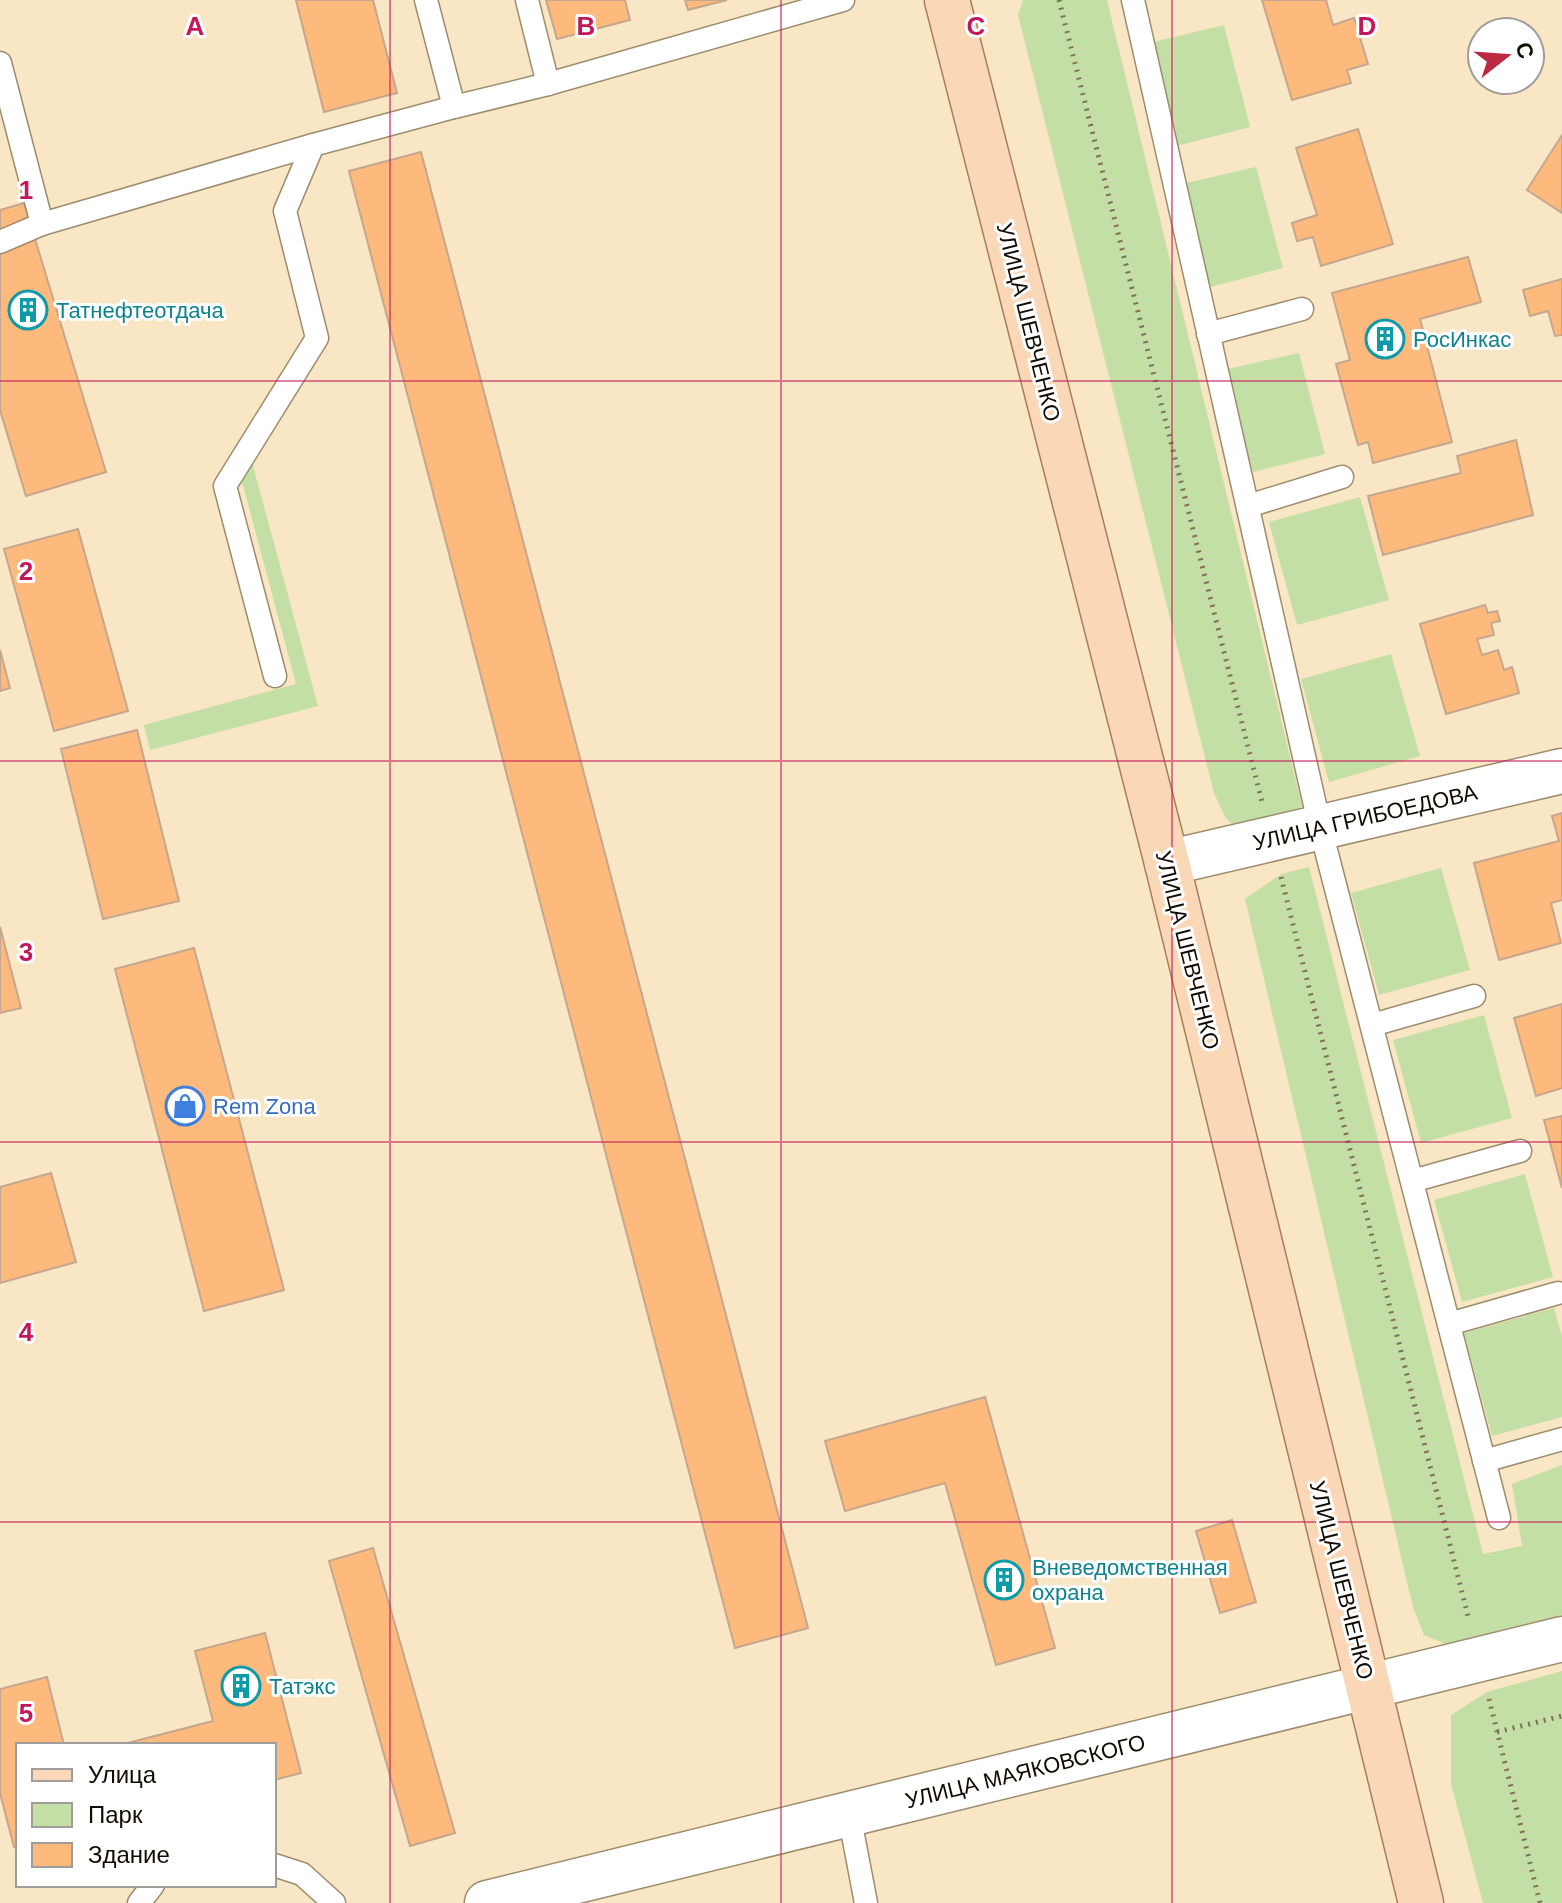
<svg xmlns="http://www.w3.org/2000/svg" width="1562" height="1903" viewBox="0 0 1562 1903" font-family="Helvetica,sans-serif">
<rect width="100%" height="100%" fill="#f8e6c4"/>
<g fill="#c4dfa5">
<path d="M1023,0h84l195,806 -33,23h-32l-12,-12 -11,-24 -196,-778z"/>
<path d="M1224,25l26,102 -73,19 -28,-103z"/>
<path d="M1256,167l27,101 -73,19 -28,-103z"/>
<path d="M1299,353l26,101 -72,18 -29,-102z"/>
<path d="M252,462l66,244 -168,44 -6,-25 152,-41 -58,-218z"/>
<path d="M1360,497l29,103 -92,25 -28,-103z"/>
<path d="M1391,654l29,102 -91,26 -28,-103z"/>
<path d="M1309,867l174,687 39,-8 -10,-62 50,-19v150l-116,29 -22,-9 -11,-28 -168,-708 36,-25z"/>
<path d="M1441,868l29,102 -91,25 -28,-102z"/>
<path d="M1484,1015l28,103 -91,25 -28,-103z"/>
<path d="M1525,1174l28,103 -91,25 -28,-102z"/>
<path d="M1554,1308l8,28v81l-70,19 -28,-103z"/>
<path d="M1562,1671v232h-79l-32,-119v-69l36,-23z"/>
</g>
<g fill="#feba7c" stroke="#c4a78e" stroke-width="2">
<path d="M296,0h77l24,93 -73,19z"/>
<path d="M546,0h79l5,20 -73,19z"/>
<path d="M685,0h42l-39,10z"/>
<path d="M1262,0h64l7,25 21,-7 14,46 -21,6 4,13 -59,17z"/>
<path d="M1358,129l35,115 -72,22 -8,-29 -16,4 -5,-18 25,-8 -21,-67z"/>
<path d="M1562,135v78l-35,-23z"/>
<path d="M421,152l387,1476 -73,20 -386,-1477z"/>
<path d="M24,203l82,269 -80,24 -26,-86v-200z"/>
<path d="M1468,257l13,45 -61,17 32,123 -79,21 -5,-21 -10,3 -22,-81 14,-4 -18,-67z"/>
<path d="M1562,279v56l-7,1 -7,-25 -18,5 -7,-26z"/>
<path d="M1516,440l17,75 -150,40 -15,-59 93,-23 -4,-17z"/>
<path d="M78,529l50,182 -74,20 -50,-182z"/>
<path d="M1485,605l3,8 9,-2 3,10 -9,2 3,12 -17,4 5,16 16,-5 6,20 8,-3 7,26 -73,21 -26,-90z"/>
<path d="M0,650l10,38 -10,3z"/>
<path d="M137,730l42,171 -76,18 -42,-170z"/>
<path d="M1562,813v87l-11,3 10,40 -62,17 -25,-97 85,-22 -7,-25z"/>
<path d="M0,927l21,81 -21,5z"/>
<path d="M194,948l90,342 -80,21 -89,-342z"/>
<path d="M1562,1004v84l-26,8 -22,-78z"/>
<path d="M1562,1116v72l-18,-68z"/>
<path d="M51,1173l25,89 -76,21v-96z"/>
<path d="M985,1397l70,251 -59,17 -51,-182 -100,28 -20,-70z"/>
<path d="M1232,1520l24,82 -36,11 -24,-82z"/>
<path d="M373,1548l82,285 -45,13 -81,-285z"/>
<path d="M265,1633l36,140 -27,7v-35h-154l93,-24 -18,-70z"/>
<path d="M47,1677l17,68h-46v101l-4,1 -14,-54v-104z"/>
</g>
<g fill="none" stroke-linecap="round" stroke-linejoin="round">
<g stroke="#9d8c6d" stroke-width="25">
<g id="service">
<path d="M426,0l28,107"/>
<path d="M527,0l21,84"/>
<path d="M1133,0l187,827 179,691"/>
<path d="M0,63l42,161 271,-79"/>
<path d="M0,242l42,-18"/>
<path d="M1208,334l94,-25"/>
<path d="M1248,506l94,-29"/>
<path d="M275,676l-50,-190 92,-148 -32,-127 28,-66 141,-38 94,-23 295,-84"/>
<path d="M1372,1025l102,-29"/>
<path d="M1412,1181l108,-30"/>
<path d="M1449,1324l109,-31"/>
<path d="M1484,1461l78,-22"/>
<path d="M849,1814l17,89"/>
<path d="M274,1865l28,9 32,29"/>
<path d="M139,1903l14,-18"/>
</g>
</g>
<g stroke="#9d8c6d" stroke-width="47">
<path id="minor" d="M1167,863l395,-92"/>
</g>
<g stroke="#9d8c6d" stroke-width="47">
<path id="tertiary" d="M487,1903l1075,-264"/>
</g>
<g stroke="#a67f58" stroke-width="47">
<path id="primary" d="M947,0l220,863 254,1040"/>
</g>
<g stroke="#7d715c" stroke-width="5" stroke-dasharray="2 6" stroke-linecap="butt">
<path d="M1059,0l203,802"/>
<path d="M1281,877l188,743"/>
<path d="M1489,1699l51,204"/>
<path d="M1497,1732l65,-16"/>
</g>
<use href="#service" stroke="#fff" stroke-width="22"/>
<use href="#minor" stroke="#fff" stroke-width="44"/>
<use href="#tertiary" stroke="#fff" stroke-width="44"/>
<use href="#primary" stroke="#fad7b7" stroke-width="44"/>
</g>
<path fill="none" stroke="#c2185b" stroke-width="2" stroke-opacity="0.55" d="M390,0v1903M781,0v1903M1172,0v1903M0,381h1562M0,761h1562M0,1142h1562M0,1522h1562"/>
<defs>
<g id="building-ring" transform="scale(2)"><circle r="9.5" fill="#fff" stroke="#0f9aa8" stroke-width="1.5"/><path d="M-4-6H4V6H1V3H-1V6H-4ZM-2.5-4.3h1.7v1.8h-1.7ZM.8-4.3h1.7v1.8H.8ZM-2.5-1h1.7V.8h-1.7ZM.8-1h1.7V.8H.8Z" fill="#0f9aa8"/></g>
<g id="shop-ring" transform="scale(2)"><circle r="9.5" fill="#fff" stroke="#3f7fe0" stroke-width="1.5"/><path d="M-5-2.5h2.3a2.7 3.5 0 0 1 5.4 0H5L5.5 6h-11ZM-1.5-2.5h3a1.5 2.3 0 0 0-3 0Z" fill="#3f7fe0"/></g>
</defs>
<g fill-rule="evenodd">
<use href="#building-ring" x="28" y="310"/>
<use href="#building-ring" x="1385" y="339"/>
<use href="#shop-ring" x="185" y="1106"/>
<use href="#building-ring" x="1004" y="1580"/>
<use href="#building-ring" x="241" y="1686"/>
</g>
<g text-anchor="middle" stroke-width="6" stroke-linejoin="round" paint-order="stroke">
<g font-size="22" fill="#0d838f" stroke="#fff" text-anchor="start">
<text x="56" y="318">Татнефтеотдача</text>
<text x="1413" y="347">РосИнкас</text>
<text x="1032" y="1575">Вневедомственная<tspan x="1032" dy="25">охрана</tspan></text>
<text x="269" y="1694">Татэкс</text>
</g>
<g font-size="22" fill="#110b02" stroke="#fff">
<text transform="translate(1029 322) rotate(76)" y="8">УЛИЦА ШЕВЧЕНКО</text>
<text transform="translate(1365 817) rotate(-13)" y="8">УЛИЦА ГРИБОЕДОВА</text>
<text transform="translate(1188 950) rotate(76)" y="8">УЛИЦА ШЕВЧЕНКО</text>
<text transform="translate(1342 1580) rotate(76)" y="8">УЛИЦА ШЕВЧЕНКО</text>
<text transform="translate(1025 1771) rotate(-14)" y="8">УЛИЦА МАЯКОВСКОГО</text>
</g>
<g font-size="22" fill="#366cbe" stroke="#fff" text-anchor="start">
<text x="213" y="1114">Rem Zona</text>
</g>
</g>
<g font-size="26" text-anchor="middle" font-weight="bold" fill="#c2185b" stroke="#fff" stroke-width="6" stroke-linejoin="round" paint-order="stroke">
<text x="195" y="35">A</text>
<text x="586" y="35">B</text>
<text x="976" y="35">C</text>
<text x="1367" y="35">D</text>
<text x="26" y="199">1</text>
<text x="26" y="580">2</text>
<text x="26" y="961">3</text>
<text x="26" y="1341">4</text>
<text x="26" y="1722">5</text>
</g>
<rect x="16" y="1743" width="260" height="144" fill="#ffffff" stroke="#a09d9a" stroke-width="2"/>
<rect x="32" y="1769" width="40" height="12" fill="#fad7b7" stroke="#a09d9a" stroke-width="2"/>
<text x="88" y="1783" font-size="24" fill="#110b02">Улица</text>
<rect x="32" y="1803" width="40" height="24" fill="#c4dfa5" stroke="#a09d9a" stroke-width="2"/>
<text x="88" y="1823" font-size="24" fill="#110b02">Парк</text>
<rect x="32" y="1843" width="40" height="24" fill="#feba7c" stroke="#a09d9a" stroke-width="2"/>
<text x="88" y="1863" font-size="24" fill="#110b02">Здание</text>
<g transform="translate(1506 56) rotate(73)"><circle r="38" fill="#ffffff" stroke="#a09d9a" stroke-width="2"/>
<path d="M0-6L14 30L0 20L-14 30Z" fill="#bb2944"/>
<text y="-12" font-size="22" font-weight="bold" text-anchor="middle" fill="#110b02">С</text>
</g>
</svg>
